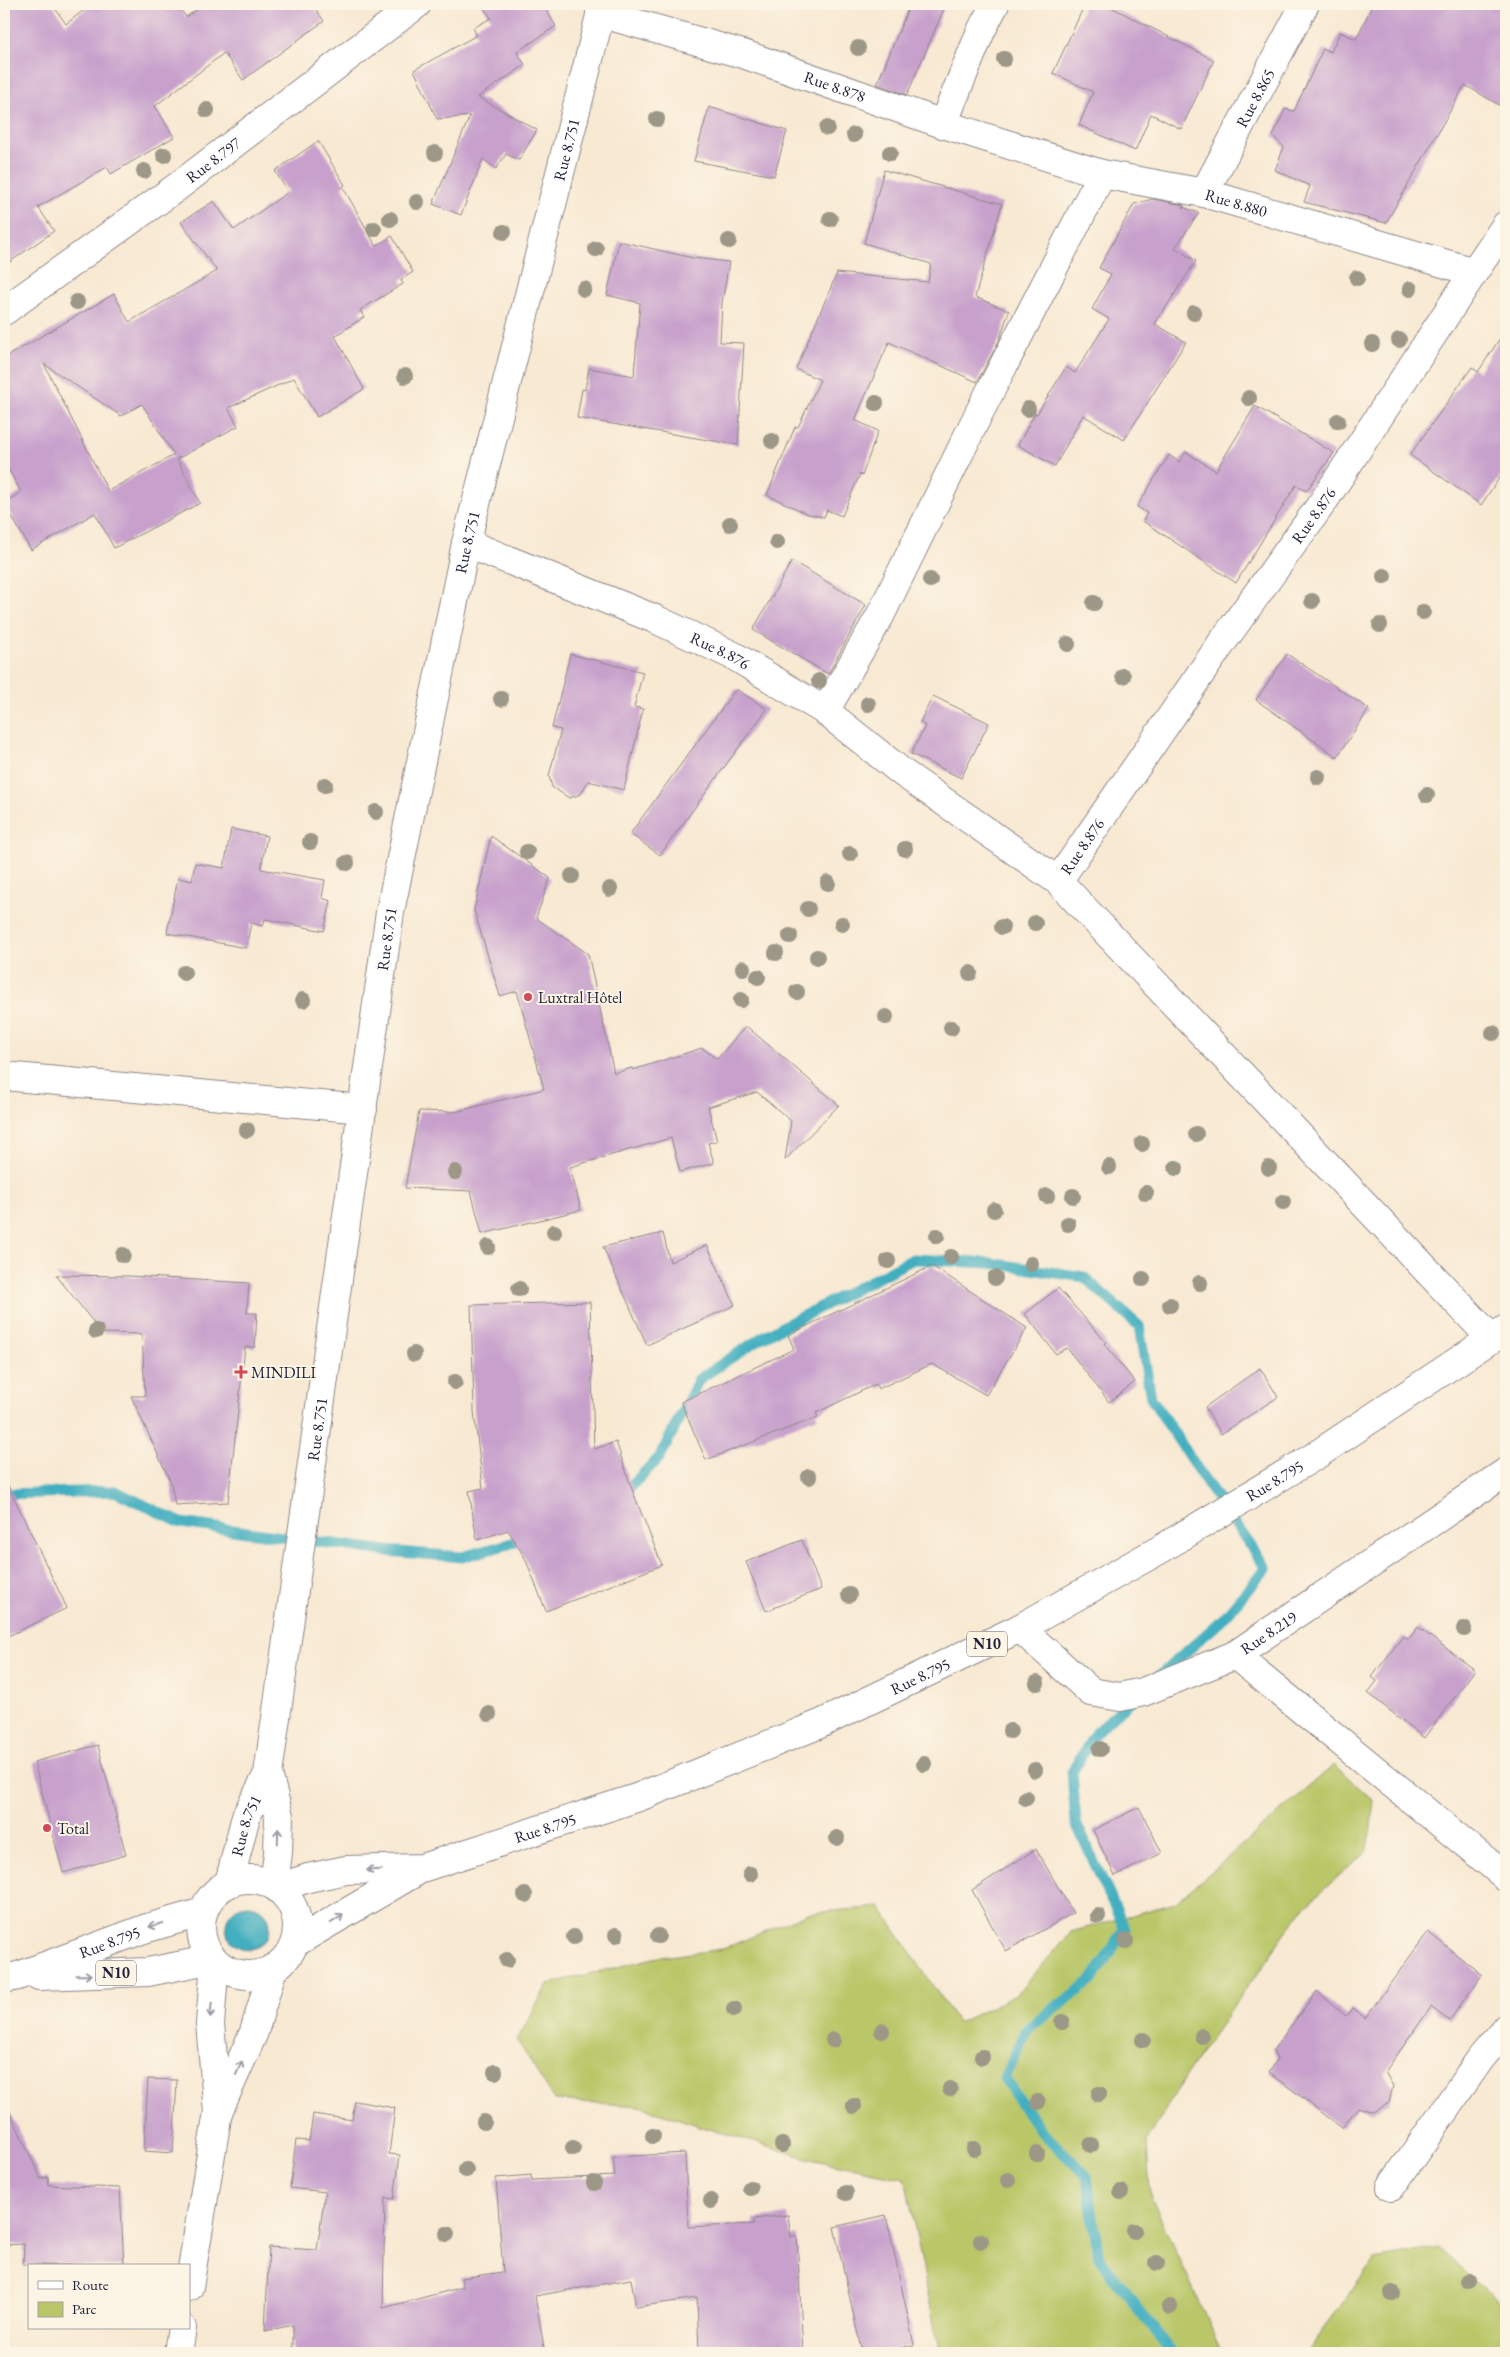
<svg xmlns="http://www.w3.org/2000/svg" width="1510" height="2357" viewBox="0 0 1510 2357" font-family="'EB Garamond',serif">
<rect width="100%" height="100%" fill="#fcf5e5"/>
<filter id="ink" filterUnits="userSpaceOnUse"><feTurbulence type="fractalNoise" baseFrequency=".02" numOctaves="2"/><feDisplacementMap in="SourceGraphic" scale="10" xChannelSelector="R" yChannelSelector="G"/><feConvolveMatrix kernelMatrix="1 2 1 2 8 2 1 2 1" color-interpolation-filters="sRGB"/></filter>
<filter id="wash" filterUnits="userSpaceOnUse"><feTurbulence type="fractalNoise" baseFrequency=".0096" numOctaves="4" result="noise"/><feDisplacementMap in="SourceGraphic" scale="20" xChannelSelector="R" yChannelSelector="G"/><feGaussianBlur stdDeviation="1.12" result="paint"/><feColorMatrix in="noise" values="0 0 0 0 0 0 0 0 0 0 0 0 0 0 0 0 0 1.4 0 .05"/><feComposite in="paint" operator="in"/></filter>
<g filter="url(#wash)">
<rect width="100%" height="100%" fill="#f8e9d3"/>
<g fill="#bac769" stroke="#6e7452">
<path d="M1334,1765l40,36 -6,49 -63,56 -115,162 -43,73 3,54 72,158h-280l-6,-19 -31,-156 -91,-18 -108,-32 -66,-22 -86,-6 -37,-60 31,-56 106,-26 69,-9 85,-36 72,-6 78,116 58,-28 55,-63 104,-29z"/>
<path d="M1439,2248l67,59v46h-200l69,-94z"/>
</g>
<circle fill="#42afc0" stroke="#32687e" cx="248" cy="1927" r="22"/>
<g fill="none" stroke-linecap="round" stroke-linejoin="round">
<g stroke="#42afc0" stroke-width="11">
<path d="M4,1494l111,-3 66,32 205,28 76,6 68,-19"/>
<path d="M620,1497l40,-40 39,-78 62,-41 152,-79 77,4 94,14 55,49 12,72 51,78 64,92 -44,52 -63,56"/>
<path d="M1132,1700l-36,32 -24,40 4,51 49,106 -33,51 -65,49 -23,49 37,53 46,45 12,82 71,92v3"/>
</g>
</g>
<g id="blocks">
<g fill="#c7a1cc" fill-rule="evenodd">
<path d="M4,4h48l14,20 26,-20h84l10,13 19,-13h107l12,17 -81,59 -19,-27 -69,53 19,31 -63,37 -4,-7 -69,40 16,24 -50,35z"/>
<path d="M481,4h61l14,22 -39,26 8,13 -47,32 59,33 -18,30 -13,-6 -10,15 -13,-10 -22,56 -28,-11 37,-88 -33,3 -23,-49 63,-35 -4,-7 18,-10z"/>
<path d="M910,4h36l-39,91 -30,-11z"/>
<path d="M1085,4h20l109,56 -33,69 -30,-15 -16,37 -56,-26 14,-33 -40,-19z"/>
<path d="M1373,4h133v105l-41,-24 -79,138 -82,-21 6,-16 -35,-16 9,-23 -11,-11 12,-27 9,2 29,-62 8,3 9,-20 16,7z"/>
<path d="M709,107l78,24 -13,45 -80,-15z"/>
<path d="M318,141l27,44 -2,2 33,59 16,-10 21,36 -12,8 2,4 -43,26 4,7 -29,19 29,53 -47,28 -23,-39 -66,30 10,18 -61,33 23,44 -86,45 -19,-35 -64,37 -27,-47 17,-11 -17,-31v-103l110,-64 15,28 88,-51 -36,-49 33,-21 20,29 54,-38 -13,-21zM44,364l77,52 21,-12 32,51 -66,36z"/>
<path d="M884,170l118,34 -27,93 34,14 -10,30 -22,41 -88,-40 -34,78 23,11 -16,45 -2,-2 -18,42 -15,-6 -3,7 -16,-3 -41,-19 28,-68h3l22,-47 -24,-11 41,-96 91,9 3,-18 -67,-21z"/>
<path d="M1153,199l31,6 -1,2 16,6 -24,35 21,13 -41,63 31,18 -62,98 -41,-25 -28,51 -37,-21 17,-32 2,1 29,-47 9,6 34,-54 -17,-10 19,-35 -12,-6 35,-64z"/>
<path d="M619,241l74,17 36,4 -7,41 -2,39 24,1 -6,102 -161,-27 5,-29 3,1 4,-22 45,8 6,-73 -33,-8z"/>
<path d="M1506,329v139l-25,37 -71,-50 62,-88 6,5z"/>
<path d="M1255,406l79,47 -28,38 -10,-6 -60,98 -93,-62 4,-8 -10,-6 32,-52 10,7 7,-10 30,19z"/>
<path d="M792,561l74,44 -38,69 -75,-44z"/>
<path d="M570,654l73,18 -9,35 9,2 -19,81 -36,-9 -7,13 -12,4 -17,-11 -3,-11 12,-46 -9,-2z"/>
<path d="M1287,654l82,55 -32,48 -81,-57z"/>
<path d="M736,689l31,20 -107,146 -30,-21z"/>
<path d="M933,696l56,27 -28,55 -50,-24 14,-28 -5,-4z"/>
<path d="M231,829l36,7 -6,33 64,11 -3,18 9,3 -7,30 -59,-12 -2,7 -12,-3 -5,25 -79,-15 11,-55 14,3 3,-18 29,5z"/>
<path d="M491,836l59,42 -14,40 52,36 26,119 18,-5 1,2 69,-22 15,11 29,-33 93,79 -54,55 6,-39 -34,-29 -49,15 9,34 -9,2 6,20 -34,9 -9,-34 -101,29 11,43 -99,24 -11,-43 -66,-3 14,-77 36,1 89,-23 -27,-98 -17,5 -26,-86z"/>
<path d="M663,1233l7,29 37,-17 28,60 -88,40 -44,-98z"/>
<path d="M932,1266l95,62 -41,67 -54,-31 -54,25 -2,-5 -60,29 2,4 -112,43 -25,-58 113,-53 -6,-14z"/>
<path d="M56,1275l73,1 120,7 -2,30h10l-2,34h-10l-17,155 -53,3 -4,-22 -40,-87h14l-3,-62 -40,-1z"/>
<path d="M1058,1288l48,54 -2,2 31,38 -26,20 -42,-54 -11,6 -31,-40z"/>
<path d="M590,1302l4,147 22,-7 17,50 29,73 -116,46 -21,-53 -17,-28 -31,10 -8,-49 14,-3 -9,-77 -3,-106z"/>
<path d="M1260,1368l18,29 -57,37 -16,-27z"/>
<path d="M4,1477l63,131 -63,30z"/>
<path d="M802,1540l19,49 -55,22 -20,-49z"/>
<path d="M1418,1627l57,43 -51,68 -56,-45 9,-12 -5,-4 31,-41 6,3z"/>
<path d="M98,1745l28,110 -63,18 -29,-111z"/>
<path d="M1139,1807l23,46 -47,23 -22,-46z"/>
<path d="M1036,1849l37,64 -67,38 -34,-61z"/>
<path d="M1428,1932l54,43 -33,46 -18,-14 -46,65 8,14 -4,17 -16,9 -15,-5 -16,21 -73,-56 8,-13 -4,-9 44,-59 29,25 6,-8 13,10z"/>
<path d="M148,2079l29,1 -4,73 -29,-2z"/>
<path d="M4,2099l37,80 7,-2 1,8 71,3 4,78 -101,-1 1,-21 -20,1z"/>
<path d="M355,2101l40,7 -6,46 11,1 -6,44 -9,-1 -2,110 80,-21 -2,-9 42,-6 -7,-94 35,-3 1,5 83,-4 -2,-19 72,-4 3,74 66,-3v-5l34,-4 3,22 6,-2 6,118h-104l-2,-55 -61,9 -5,-28 -96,17 10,57h-252v-28l-28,6 4,-84 48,3 8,-58 -35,-4 6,-48 13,1 4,-27 39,6z"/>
<path d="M886,2215l28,130 -38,8h-14l-28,-126z"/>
</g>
</g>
</g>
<g filter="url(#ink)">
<use href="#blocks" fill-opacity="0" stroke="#8d8687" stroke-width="1"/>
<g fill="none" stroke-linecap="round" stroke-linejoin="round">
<g stroke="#8d8687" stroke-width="30">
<g id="minor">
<path id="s1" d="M600,13l146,42 197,69 38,-93 14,-27"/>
<path id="s2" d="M943,124l159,50 102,19 270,79 32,-47"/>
<path id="s3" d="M1204,193l101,-189"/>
<path id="s4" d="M4,311l173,-124 240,-183"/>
<path id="s5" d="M466,543l189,76 79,37 91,55 78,62 155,108 163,-237 102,-142 151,-230"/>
<path d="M825,711l55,-95 99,-203 123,-239"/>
<path d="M1058,881l434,458"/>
<path d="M4,1076l359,33"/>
<path id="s6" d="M1020,1628l71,64 29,5 23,-5 92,-37 271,-183"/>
<path d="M1235,1655l271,222"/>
<path d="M1391,2187l90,-129 25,-30"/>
</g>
</g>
<g stroke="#8d8687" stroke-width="30">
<g id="major">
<path d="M268,1774l11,42 -1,37 -4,32"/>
<path id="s7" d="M229,1883l17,-67 22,-42 122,-862 76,-369 137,-539"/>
<path d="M218,2112l36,-80 19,-64"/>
<path d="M189,2287l29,-175 -8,-88 5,-62"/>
<path d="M178,2353l4,-25"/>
</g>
</g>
<g stroke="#8d8687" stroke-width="30">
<g id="highway">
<circle cx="249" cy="1927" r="48"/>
<path id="s8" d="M278,1888l30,-10 38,-8 76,-2 217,-71 181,-73 200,-96 141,-79 154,-93 191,-127"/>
<path d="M295,1943l124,-73"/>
<path d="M39,1976l109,-4 65,-13"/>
<path id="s9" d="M4,1979l14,-3 126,-47 59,-17"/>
</g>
</g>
<use href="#minor" stroke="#fff" stroke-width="28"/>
<use href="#major" stroke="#fff" stroke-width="28"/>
<use href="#highway" stroke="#fff" stroke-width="28"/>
</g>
<g fill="#9c9787">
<circle cx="858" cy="48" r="8"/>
<circle cx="1004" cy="59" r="8"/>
<circle cx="207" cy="110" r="8"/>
<circle cx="657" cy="119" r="8"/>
<circle cx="827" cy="128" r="8"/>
<circle cx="854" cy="135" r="8"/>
<circle cx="435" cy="153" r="8"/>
<circle cx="890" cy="153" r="8"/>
<circle cx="164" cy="155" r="8"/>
<circle cx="144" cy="171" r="8"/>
<circle cx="417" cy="202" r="8"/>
<circle cx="390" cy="219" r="8"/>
<circle cx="830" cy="219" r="8"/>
<circle cx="374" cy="229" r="8"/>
<circle cx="504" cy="232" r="8"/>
<circle cx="729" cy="241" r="8"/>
<circle cx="596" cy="249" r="8"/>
<circle cx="1357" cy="278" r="8"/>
<circle cx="584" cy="289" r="8"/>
<circle cx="1410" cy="289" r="8"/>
<circle cx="77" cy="302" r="8"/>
<circle cx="1194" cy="313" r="8"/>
<circle cx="1399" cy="340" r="8"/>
<circle cx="1372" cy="344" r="8"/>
<circle cx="405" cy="376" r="8"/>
<circle cx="1249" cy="398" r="8"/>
<circle cx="876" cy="403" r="8"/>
<circle cx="1028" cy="409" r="8"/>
<circle cx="1338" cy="421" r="8"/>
<circle cx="772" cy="441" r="8"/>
<circle cx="730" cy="524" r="8"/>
<circle cx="777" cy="542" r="8"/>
<circle cx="1384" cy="576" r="8"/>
<circle cx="930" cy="580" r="8"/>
<circle cx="1312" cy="601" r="8"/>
<circle cx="1094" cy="603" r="8"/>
<circle cx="1423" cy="612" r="8"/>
<circle cx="1380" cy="625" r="8"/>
<circle cx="1068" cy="644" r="8"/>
<circle cx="1123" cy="676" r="8"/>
<circle cx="819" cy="681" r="8"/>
<circle cx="501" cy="699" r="8"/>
<circle cx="868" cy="704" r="8"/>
<circle cx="1318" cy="777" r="8"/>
<circle cx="325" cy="785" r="8"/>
<circle cx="1427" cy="795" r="8"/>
<circle cx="376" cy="812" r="8"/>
<circle cx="310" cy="842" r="8"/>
<circle cx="905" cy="849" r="8"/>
<circle cx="527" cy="852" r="8"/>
<circle cx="850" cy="854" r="8"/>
<circle cx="347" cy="863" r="8"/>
<circle cx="572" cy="876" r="8"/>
<circle cx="828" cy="883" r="8"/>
<circle cx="610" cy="889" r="8"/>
<circle cx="808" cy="909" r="8"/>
<circle cx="1035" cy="923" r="8"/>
<circle cx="842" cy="924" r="8"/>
<circle cx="1002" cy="927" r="8"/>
<circle cx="790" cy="936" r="8"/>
<circle cx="776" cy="953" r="8"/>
<circle cx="817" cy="957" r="8"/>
<circle cx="743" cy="968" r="8"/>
<circle cx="184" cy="973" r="8"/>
<circle cx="970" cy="973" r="8"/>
<circle cx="758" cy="977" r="8"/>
<circle cx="797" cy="992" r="8"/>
<circle cx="303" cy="1000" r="8"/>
<circle cx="741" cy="1000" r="8"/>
<circle cx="886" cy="1017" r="8"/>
<circle cx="951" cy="1028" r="8"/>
<circle cx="1493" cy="1033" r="8"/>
<circle cx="247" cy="1130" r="8"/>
<circle cx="1196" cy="1134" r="8"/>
<circle cx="1142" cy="1144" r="8"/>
<circle cx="1109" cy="1167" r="8"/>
<circle cx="1176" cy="1168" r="8"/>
<circle cx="1269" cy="1168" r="8"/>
<circle cx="455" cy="1172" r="8"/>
<circle cx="1146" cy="1193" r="8"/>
<circle cx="1047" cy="1196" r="8"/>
<circle cx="1073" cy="1196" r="8"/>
<circle cx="1283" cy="1202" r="8"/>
<circle cx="994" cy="1210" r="8"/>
<circle cx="1068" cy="1224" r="8"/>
<circle cx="554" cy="1232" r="8"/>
<circle cx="937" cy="1236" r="8"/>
<circle cx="488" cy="1247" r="8"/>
<circle cx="123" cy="1255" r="8"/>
<circle cx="951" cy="1257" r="8"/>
<circle cx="888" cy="1261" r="8"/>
<circle cx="1031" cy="1264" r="8"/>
<circle cx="995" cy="1278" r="8"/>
<circle cx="1143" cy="1279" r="8"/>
<circle cx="1200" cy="1283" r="8"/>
<circle cx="519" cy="1289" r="8"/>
<circle cx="1170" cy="1305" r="8"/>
<circle cx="96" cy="1331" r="8"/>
<circle cx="414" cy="1354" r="8"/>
<circle cx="455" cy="1382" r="8"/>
<circle cx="809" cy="1477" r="8"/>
<circle cx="849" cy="1595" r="8"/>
<circle cx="1464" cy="1629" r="8"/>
<circle cx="1037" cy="1683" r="8"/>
<circle cx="489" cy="1714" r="8"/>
<circle cx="1010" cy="1731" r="8"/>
<circle cx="1100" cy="1749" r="8"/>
<circle cx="924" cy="1764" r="8"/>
<circle cx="1035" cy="1770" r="8"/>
<circle cx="1026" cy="1798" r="8"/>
<circle cx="837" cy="1838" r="8"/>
<circle cx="750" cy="1874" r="8"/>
<circle cx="525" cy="1895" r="8"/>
<circle cx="1098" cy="1916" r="8"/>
<circle cx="616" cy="1935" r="8"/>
<circle cx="658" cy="1936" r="8"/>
<circle cx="574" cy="1937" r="8"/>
<circle cx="1126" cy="1941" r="8"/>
<circle cx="507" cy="1960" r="8"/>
<circle cx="734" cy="2009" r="8"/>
<circle cx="1062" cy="2022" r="8"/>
<circle cx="882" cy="2031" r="8"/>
<circle cx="1202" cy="2036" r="8"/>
<circle cx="833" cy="2040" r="8"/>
<circle cx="1143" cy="2040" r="8"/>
<circle cx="982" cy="2057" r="8"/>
<circle cx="495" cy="2072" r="8"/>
<circle cx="950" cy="2089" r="8"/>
<circle cx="1099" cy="2094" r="8"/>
<circle cx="1038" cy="2102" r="8"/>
<circle cx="854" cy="2106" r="8"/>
<circle cx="484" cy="2122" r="8"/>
<circle cx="653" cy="2136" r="8"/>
<circle cx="782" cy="2145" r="8"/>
<circle cx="1091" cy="2145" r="8"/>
<circle cx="573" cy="2148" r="8"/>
<circle cx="974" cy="2149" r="8"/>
<circle cx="1037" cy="2154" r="8"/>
<circle cx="466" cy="2170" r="8"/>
<circle cx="1008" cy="2180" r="8"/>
<circle cx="594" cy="2183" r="8"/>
<circle cx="750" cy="2188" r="8"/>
<circle cx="1121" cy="2192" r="8"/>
<circle cx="846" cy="2193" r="8"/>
<circle cx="711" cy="2201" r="8"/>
<circle cx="1134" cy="2231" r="8"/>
<circle cx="447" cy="2234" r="8"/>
<circle cx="981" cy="2241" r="8"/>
<circle cx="1157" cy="2263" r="8"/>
<circle cx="1468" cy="2281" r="8"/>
<circle cx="1392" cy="2293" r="8"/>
<circle cx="1170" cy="2307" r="8"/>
</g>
<defs><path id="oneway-shaft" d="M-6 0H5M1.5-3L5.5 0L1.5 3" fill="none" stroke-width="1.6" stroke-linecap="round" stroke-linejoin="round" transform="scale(1.25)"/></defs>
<g stroke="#9c9ca7">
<use href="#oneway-shaft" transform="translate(278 1836) rotate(-89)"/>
<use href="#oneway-shaft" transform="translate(374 1870) rotate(178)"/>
<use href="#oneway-shaft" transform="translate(337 1919) rotate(-34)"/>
<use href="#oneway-shaft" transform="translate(156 1925) rotate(165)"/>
<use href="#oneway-shaft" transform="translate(84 1975) rotate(-1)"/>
<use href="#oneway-shaft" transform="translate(211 2010) rotate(95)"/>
<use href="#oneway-shaft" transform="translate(239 2068) rotate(-66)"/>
</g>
</g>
<g fill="#d1495b" stroke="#fcf5e5" stroke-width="2">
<circle cx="528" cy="997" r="5"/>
<path d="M238.5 1364.5h5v5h5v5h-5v5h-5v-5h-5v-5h5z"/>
<circle cx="47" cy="1828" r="5"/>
</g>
<g text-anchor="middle" stroke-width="4" stroke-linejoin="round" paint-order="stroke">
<g fill="#fcf5e5" stroke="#63616e" stroke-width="1">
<rect x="967" y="1631.5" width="40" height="25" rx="4"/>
<rect x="96" y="1960.5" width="40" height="25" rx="4"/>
</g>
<g font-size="15" font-weight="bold" fill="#22223b">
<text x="987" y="1649">N10</text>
<text x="116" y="1978">N10</text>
</g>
<g font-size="16" fill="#22223b" stroke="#fcf5e5">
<text dy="6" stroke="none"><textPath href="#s1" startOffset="246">Rue 8.878</textPath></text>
<text dy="6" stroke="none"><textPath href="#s3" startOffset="108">Rue 8.865</textPath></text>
<text dy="6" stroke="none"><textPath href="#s7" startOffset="1770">Rue 8.751</textPath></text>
<text dy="6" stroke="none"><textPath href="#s4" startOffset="258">Rue 8.797</textPath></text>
<text dy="6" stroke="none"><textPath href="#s2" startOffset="304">Rue 8.880</textPath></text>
<text dy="6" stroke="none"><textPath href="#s5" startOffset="1132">Rue 8.876</textPath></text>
<text dy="6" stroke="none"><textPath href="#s7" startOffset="1365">Rue 8.751</textPath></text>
<text dy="6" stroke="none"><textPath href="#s5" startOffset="276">Rue 8.876</textPath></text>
<text dy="6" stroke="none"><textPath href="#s5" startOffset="728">Rue 8.876</textPath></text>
<text dy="6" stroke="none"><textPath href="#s7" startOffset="960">Rue 8.751</textPath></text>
<text dy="6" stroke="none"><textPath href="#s7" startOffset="465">Rue 8.751</textPath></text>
<text dy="6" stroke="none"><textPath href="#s8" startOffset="1086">Rue 8.795</textPath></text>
<text dy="6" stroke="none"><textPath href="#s6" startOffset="288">Rue 8.219</textPath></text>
<text dy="6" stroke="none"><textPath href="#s8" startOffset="681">Rue 8.795</textPath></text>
<text dy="6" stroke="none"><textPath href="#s7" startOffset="60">Rue 8.751</textPath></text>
<text dy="6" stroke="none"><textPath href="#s8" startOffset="276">Rue 8.795</textPath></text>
<text dy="6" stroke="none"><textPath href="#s9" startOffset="112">Rue 8.795</textPath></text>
</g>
<g font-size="16" fill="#22223b" stroke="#fcf5e5" text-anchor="start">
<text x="538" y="1003">Luxtral Hôtel</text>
<text x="251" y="1378">MINDILI</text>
<text x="57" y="1834">Total</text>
</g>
</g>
<rect width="1510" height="2357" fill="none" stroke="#fcf5e5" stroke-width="20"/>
<rect x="28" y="2264" width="162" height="65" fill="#fcf5e5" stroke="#a5a1a1"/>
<rect x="38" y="2281" width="25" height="8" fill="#ffffff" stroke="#a5a1a1"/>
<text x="72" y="2290" font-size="15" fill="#22223b">Route</text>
<rect x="38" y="2302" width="25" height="15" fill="#bac769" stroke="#a5a1a1"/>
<text x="72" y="2314" font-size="15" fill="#22223b">Parc</text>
</svg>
